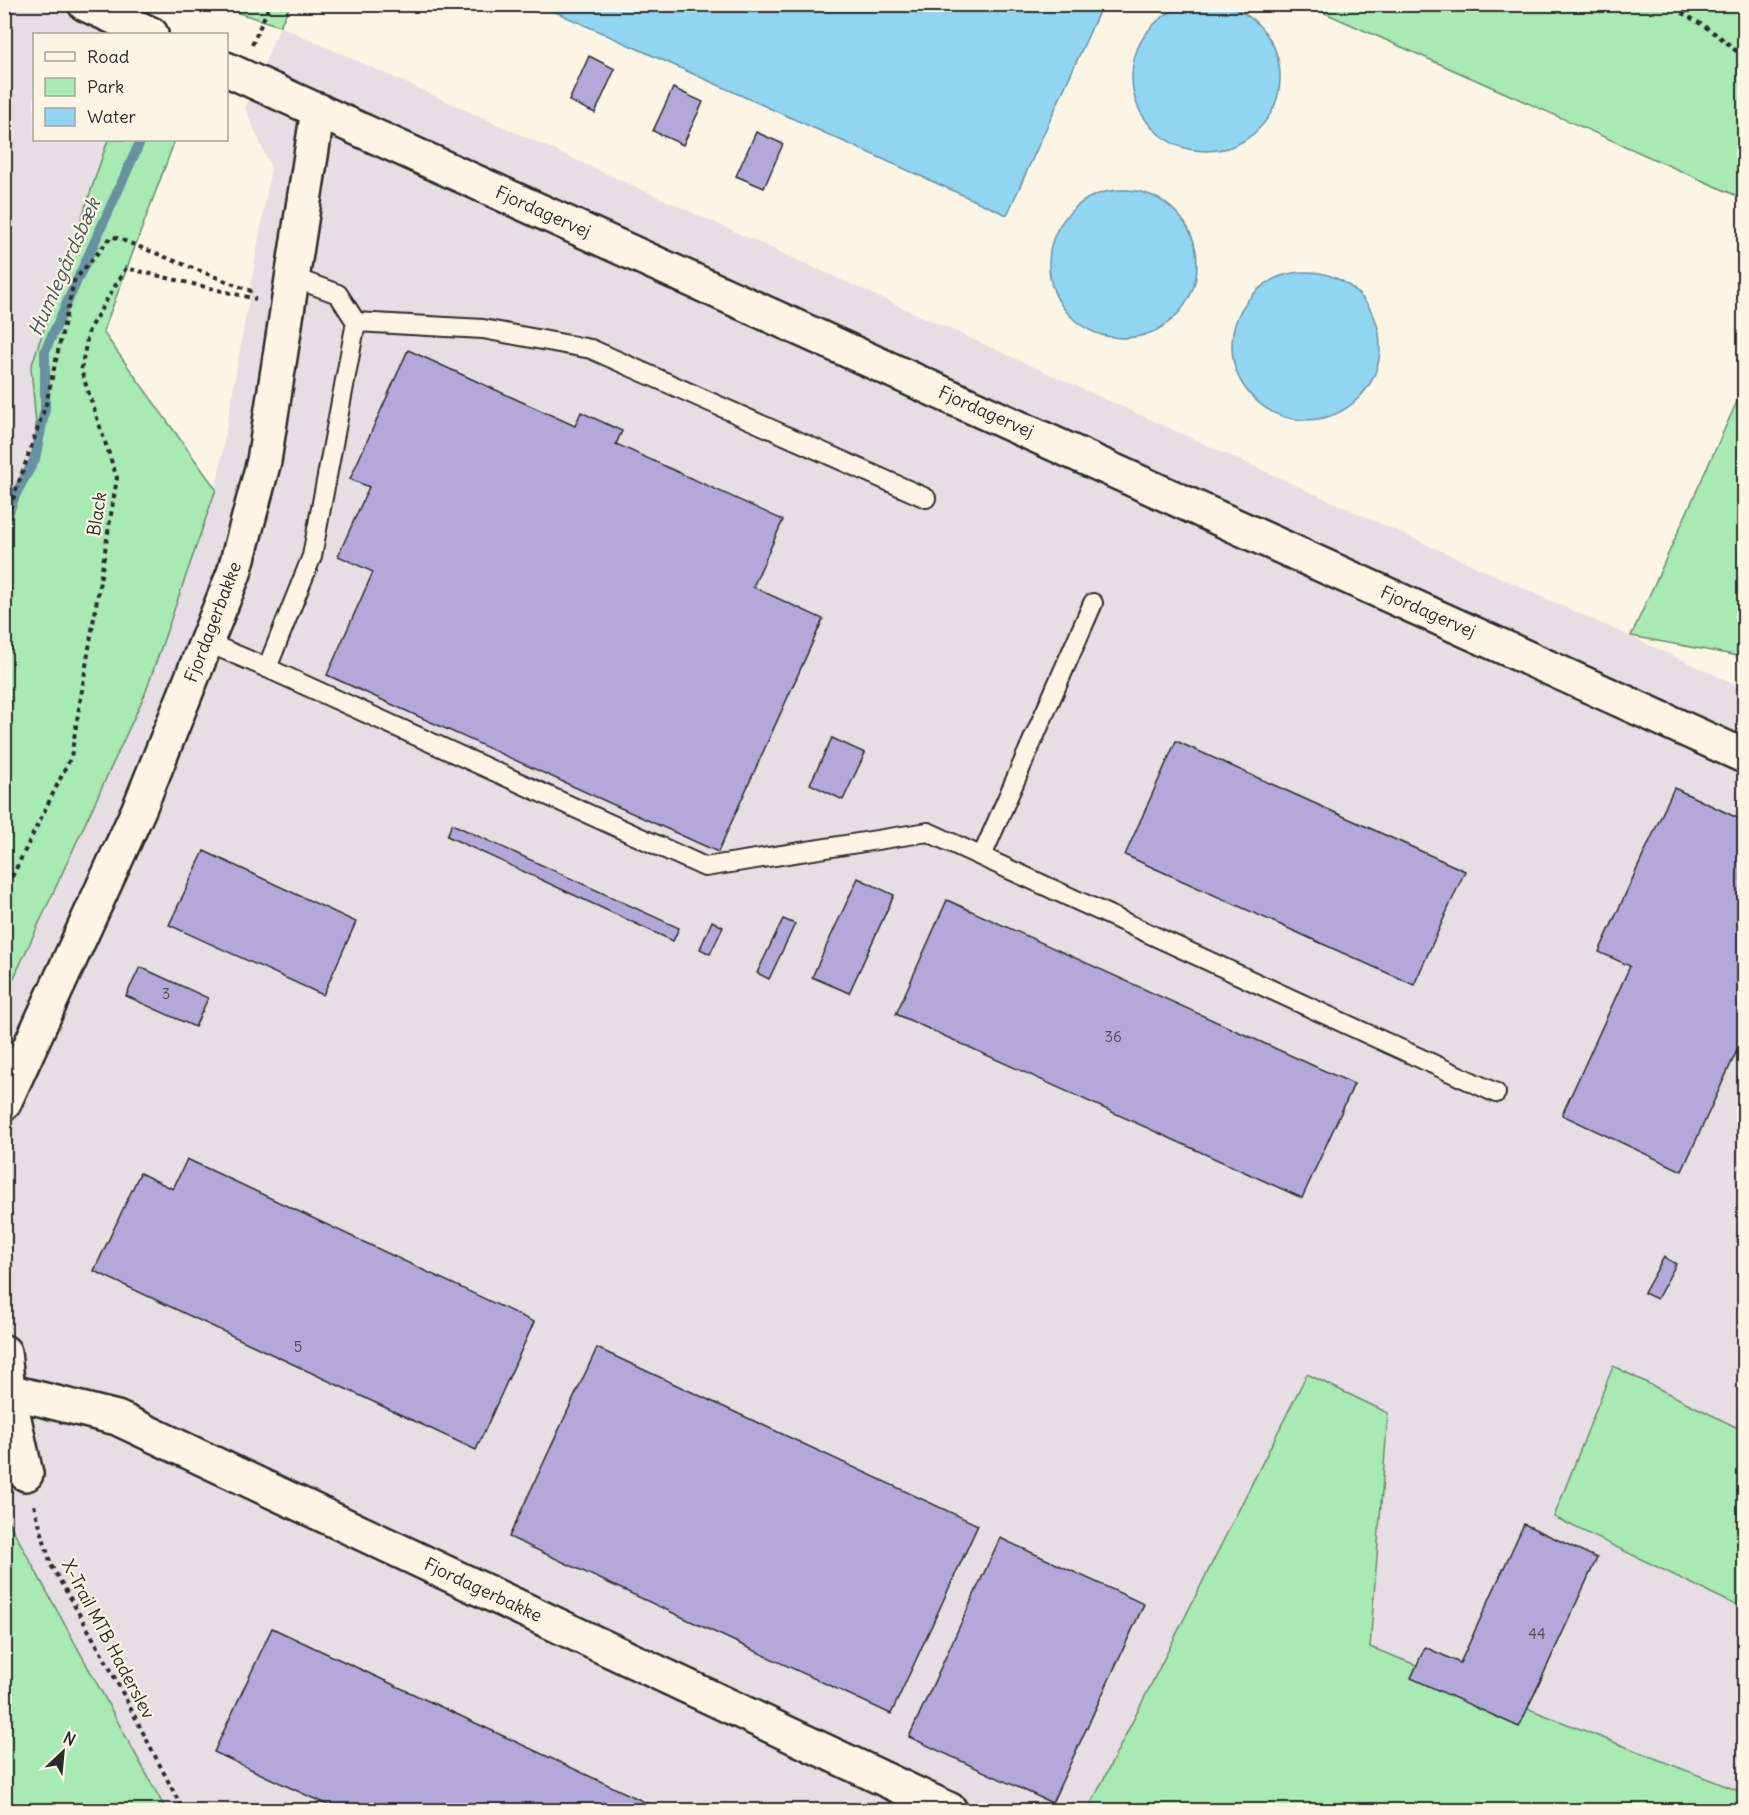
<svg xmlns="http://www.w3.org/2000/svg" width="1749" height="1815" viewBox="0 0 1749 1815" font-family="Delius,sans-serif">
<rect width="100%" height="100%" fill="#fcf5e5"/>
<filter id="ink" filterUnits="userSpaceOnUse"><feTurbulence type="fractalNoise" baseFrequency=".0167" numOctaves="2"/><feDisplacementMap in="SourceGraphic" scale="12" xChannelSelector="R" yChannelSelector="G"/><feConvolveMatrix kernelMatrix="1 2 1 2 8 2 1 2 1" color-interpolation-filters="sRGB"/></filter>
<g filter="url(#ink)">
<g fill="#e6dee2">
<path d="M5,5h149l-10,29h-110v106h74l-77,227 7,80 -33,87z"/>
<path d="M280,26l1464,662v743l-131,-65 -59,151 190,92v184l-374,-146 18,-234 -81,-39 -219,436h-922l-161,-295v-518l140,-303 71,-205 55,-321 -26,-60z"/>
</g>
<g fill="#a8eab3" stroke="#6a8a6f" stroke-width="1.5">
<path d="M213,5l77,-1v1l-10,21z"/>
<path d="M1307,5h437v194z"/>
<path d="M108,140h67l-72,192 113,157 -71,205 -140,303v-463l33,-87 -7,-80z"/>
<path d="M1744,386v271l-113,-21z"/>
<path d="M1613,1366l131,65v178l-190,-92z"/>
<path d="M1307,1374l81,39 -18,234 374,146v17h-656z"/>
<path d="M4,1515h1l161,295h-161z"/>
</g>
<g fill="#90d5f1" stroke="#6891a2" stroke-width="1.5">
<circle cx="1206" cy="77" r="74"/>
<path d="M540,5h562l-95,210z"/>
<circle cx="1123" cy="264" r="74"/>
<circle cx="1306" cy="346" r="74"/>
</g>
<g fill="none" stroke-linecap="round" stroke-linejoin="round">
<path stroke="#6891a2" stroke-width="10" d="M4,515l31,-56 10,-50v-58l96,-211"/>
</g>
<g fill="#b2a9da" stroke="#2b2b2b" stroke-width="1.5">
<path d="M589,56l26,13 -20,44 -26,-12z"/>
<path d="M673,88l30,14 -20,43 -30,-14z"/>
<path d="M756,132l27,12 -19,44 -28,-12z"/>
<path d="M408,350l167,76 6,-14 41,19 -6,13 167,76 -30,67 70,32 -105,233 -391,-177 46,-103 -35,-16 31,-69 -19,-8z"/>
<path d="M832,738l33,15 -22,47 -33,-16z"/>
<path d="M1176,741l289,130 -51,114 -289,-130z"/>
<path d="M1674,788l70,33v214l-62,136 -120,-56 68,-149 -31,-14z"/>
<path d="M452,824l227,104 -6,13 -226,-105z"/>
<path d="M204,851l152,71 -33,73 -154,-70z"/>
<path d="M858,878l36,17 -45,98 -37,-16z"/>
<path d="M947,900l407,184 -52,114 -406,-184z"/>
<path d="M783,919l12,5 -26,55 -12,-6z"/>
<path d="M712,921l11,6 -13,27 -10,-5z"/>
<path d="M140,967l68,31 -13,29 -69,-31z"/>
<path d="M187,1159l347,163 -58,128 -382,-179 46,-98 33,16z"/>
<path d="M1664,1257l12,7 -19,35 -13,-6z"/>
<path d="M597,1348l381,177 -87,189 -382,-177z"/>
<path d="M1524,1524l73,34 -78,169 -108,-49 14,-31 35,16z"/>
<path d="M1000,1538l144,66 -92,199 -143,-66z"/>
<path d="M272,1628l390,182h-324l-124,-58z"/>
</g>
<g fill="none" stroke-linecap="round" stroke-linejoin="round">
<g stroke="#2b2b2b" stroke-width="22">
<g id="service">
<path d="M356,322l127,7 108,20 335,149"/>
<path d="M206,642l61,26 45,-112 44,-234 -18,-28 -46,-17"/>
<path d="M267,668l438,199 223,-35 568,261"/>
<path d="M982,856l111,-253"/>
</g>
</g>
<g stroke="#2b2b2b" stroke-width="38">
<g id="minor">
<path d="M85,4l66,30"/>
<path d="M226,69l1518,687"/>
<path d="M4,1103l135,-294 95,-236 30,-112 54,-351"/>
<path d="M4,1352l4,39 18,83"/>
<path d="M8,1391l109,27 833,392"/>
</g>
</g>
<g stroke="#2b2b2b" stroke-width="4" stroke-dasharray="4.5 4.5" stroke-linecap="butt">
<path d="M1666,4c28,15 56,31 78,55"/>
<path d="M252,45l18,-41"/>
<path d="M4,525l42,-121 28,-123 38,-45 144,57"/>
<path d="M4,893l67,-136 46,-279 -36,-108 8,-41 37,-61 130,31"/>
<path d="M34,1505l17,60 54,94 78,151"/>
<path d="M4,1804l5,6"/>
</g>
<use href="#service" stroke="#fcf5e5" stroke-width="18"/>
<use href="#minor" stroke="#fcf5e5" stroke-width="33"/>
</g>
</g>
<g text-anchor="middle" stroke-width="4.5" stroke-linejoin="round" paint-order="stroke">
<g font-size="15" fill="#4d4a57">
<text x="166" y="999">3</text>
<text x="1113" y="1042">36</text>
<text x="298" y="1352">5</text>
<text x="1537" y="1639">44</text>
</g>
<g font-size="18" fill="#2b2b2b" stroke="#fcf5e5">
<text transform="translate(543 212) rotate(24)" y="6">Fjordagervej</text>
<text transform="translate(986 412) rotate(24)" y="6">Fjordagervej</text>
<text transform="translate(97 514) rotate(-81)" y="6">Black</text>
<text transform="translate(1428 612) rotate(24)" y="6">Fjordagervej</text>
<text transform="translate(213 622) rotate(-69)" y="6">Fjordagerbakke</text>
<text transform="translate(483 1590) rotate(25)" y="6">Fjordagerbakke</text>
<text transform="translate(108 1639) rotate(62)" y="6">X-Trail MTB Haderslev</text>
</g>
<g font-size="20" font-style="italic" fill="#44565c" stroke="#fcf5e5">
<text transform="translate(64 267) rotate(-66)" y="7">Humlegårdsbæk</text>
</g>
</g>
<rect width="1749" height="1815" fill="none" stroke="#fcf5e5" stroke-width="24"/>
<rect x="12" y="12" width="1725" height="1791" fill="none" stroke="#2b2b2b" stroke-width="2" filter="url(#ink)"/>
<rect x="33" y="33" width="195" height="108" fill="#fcf5e5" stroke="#a8a49b" stroke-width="1.5"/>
<rect x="45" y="52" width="30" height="9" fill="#fcf5e5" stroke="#a8a49b" stroke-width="1.5"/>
<text x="87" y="63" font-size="18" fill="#2b2b2b">Road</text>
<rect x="45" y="78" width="30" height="18" fill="#a8eab3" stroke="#a8a49b" stroke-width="1.5"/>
<text x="87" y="93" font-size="18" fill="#2b2b2b">Park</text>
<rect x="45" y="108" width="30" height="18" fill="#90d5f1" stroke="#a8a49b" stroke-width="1.5"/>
<text x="87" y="123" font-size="18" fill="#2b2b2b">Water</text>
<g transform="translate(63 1752) rotate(26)" stroke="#fcf5e5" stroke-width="4.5" paint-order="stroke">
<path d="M0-4.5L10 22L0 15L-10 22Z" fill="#2b2b2b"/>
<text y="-9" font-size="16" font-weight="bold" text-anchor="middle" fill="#2b2b2b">N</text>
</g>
</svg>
